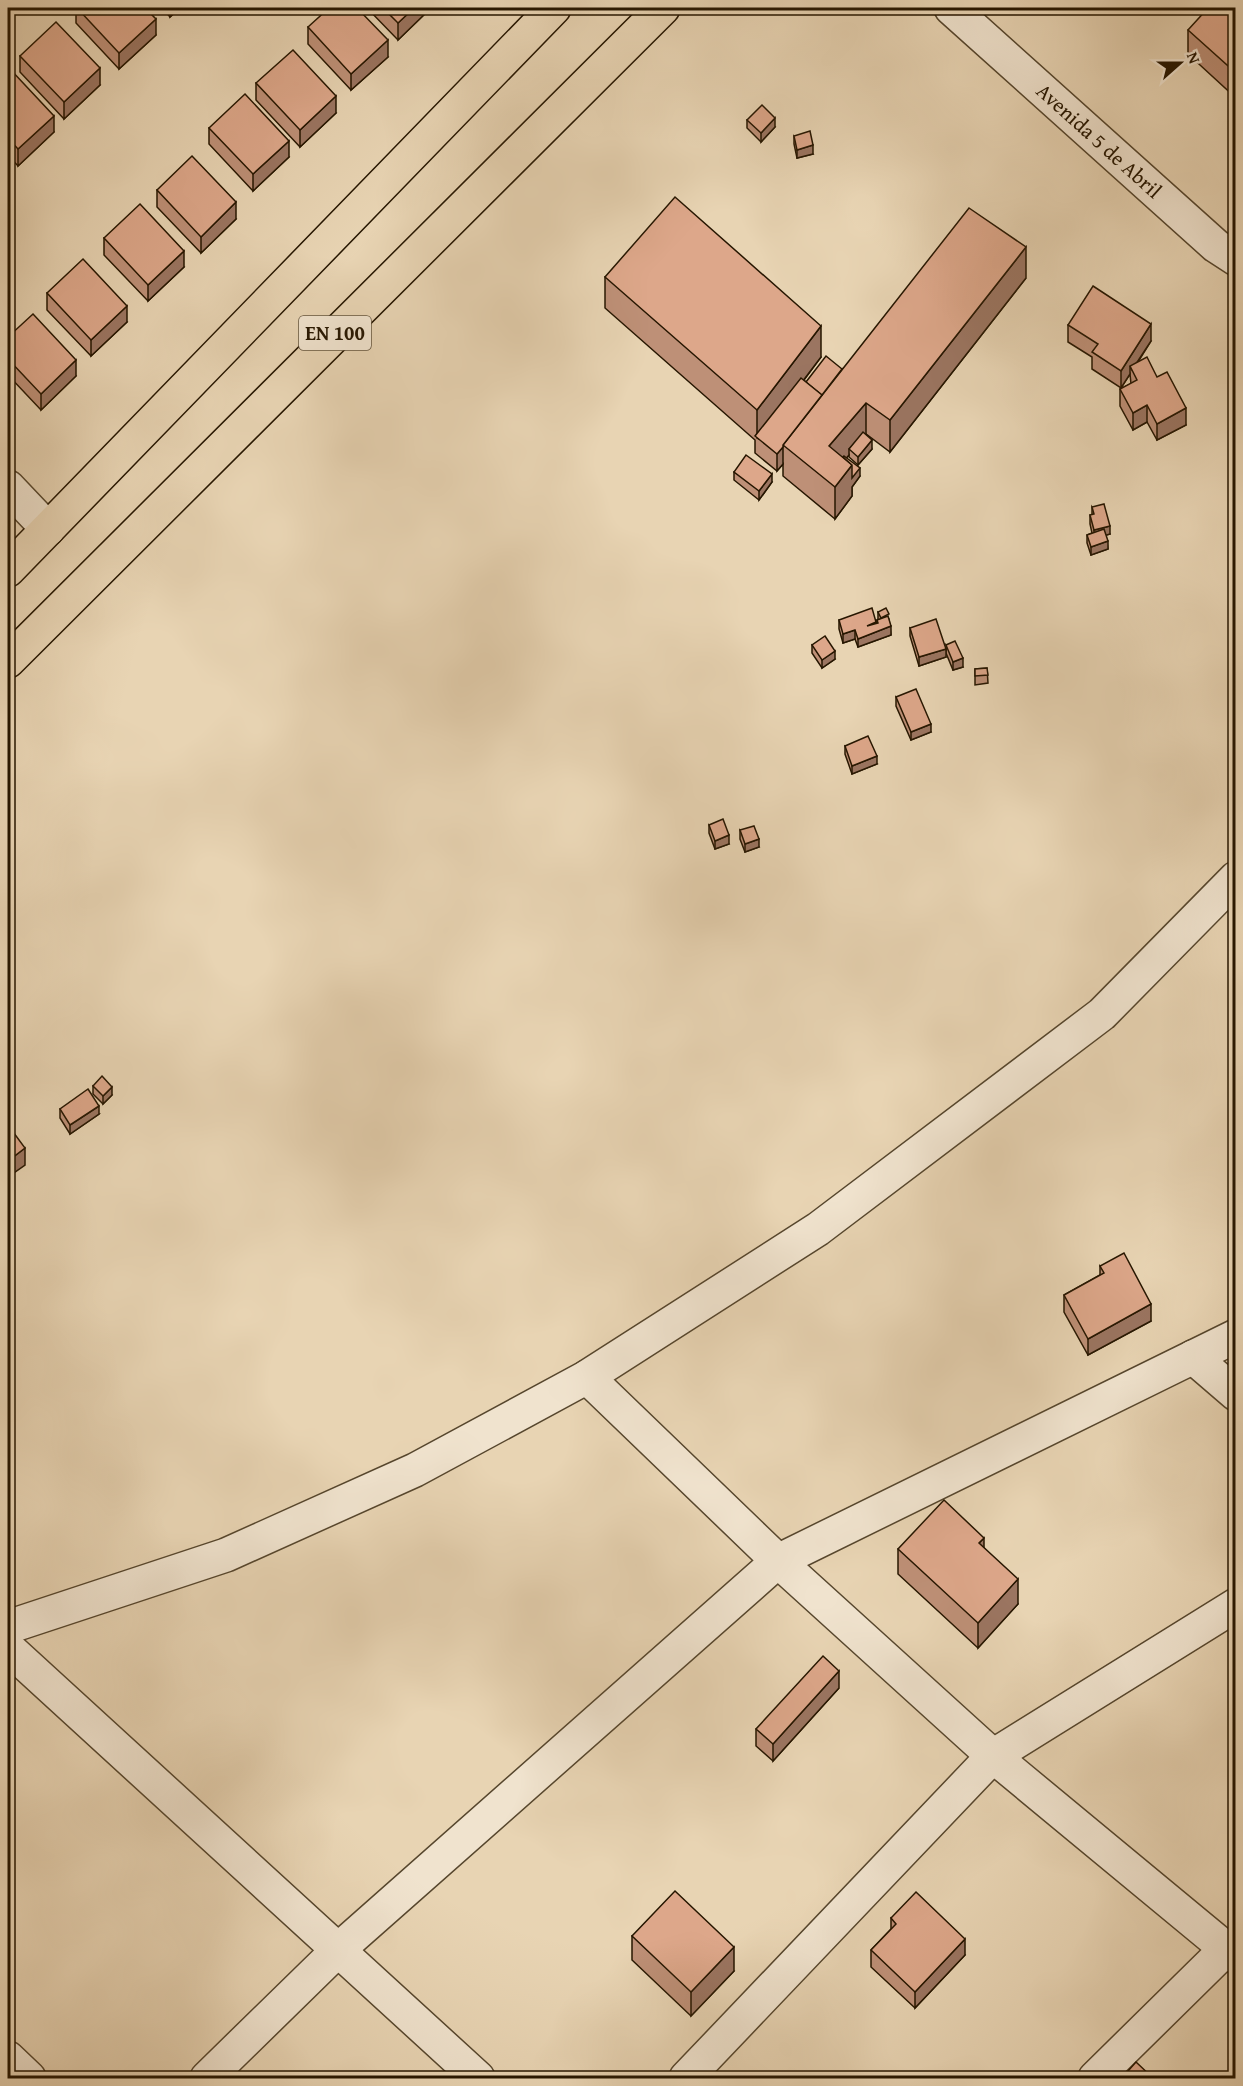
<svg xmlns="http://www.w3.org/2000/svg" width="1243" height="2086" viewBox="0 0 1243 2086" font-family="'Gentium Book Plus',serif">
<rect width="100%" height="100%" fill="#e8d4b3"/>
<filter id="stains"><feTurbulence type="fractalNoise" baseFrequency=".00333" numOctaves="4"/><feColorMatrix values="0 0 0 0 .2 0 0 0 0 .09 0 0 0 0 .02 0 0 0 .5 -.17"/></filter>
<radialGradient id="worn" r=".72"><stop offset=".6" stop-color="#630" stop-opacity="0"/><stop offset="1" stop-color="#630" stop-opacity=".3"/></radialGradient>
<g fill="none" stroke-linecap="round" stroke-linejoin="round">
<g stroke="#56462d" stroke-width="36">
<g id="street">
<path d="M951,8l265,238 20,13"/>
<path d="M8,487l40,42"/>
<path d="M1193,1357l43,37"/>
<path d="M587,1377l191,184 215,195 243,201"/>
<path d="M8,1627l218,-72 189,-85 172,-93 231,-148 284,-215 134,-136"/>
<path d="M8,1648l470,430"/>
<path d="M8,2058l21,20"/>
<path d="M207,2078l131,-128 440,-389 458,-225"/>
<path d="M686,2078l307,-322 243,-151"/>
<path d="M1095,2078l130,-128"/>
</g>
</g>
<g stroke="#261600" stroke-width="36">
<g id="primary">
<path d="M8,570l546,-562"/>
<path d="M8,661l655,-653"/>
</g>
</g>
<use href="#street" stroke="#f0e3ce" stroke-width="33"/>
<use href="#primary" stroke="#e8d4b3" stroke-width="33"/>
</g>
<g fill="#be9077" stroke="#261600" stroke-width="1.5">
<path d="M76,8h69l11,27 -37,34 -43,-46z"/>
<path d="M162,8h18l-10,9z"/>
<path d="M367,8h64l-33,32z"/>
<path d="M1236,8v90l-48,-44v-24z"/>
<path d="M308,27l80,30 -37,33 -43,-46z"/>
<path d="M20,56l80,29 -36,34 -44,-47z"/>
<path d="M8,71l46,61 -36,34 -10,-11z"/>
<path d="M256,83l80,30 -36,34 -44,-47z"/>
<path d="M747,120l28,7 -14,15 -14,-14z"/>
<path d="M209,128l80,29 -36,34 -44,-47z"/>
<path d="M794,136l19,18 -16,4 -3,-14z"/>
<path d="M157,190l79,29 -35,34 -44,-46z"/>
<path d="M104,238l80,29 -36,34 -44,-46z"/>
<path d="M605,277l216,80 -17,23 2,2 36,-13 184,-91 -136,174 -24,-18 6,15 -14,16 -9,-8v-2l-3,3 14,18 -8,11v9l-17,23 -52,-43v-12l-6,7 -22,-18v-13l-150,-132z"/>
<path d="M47,293l80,29 -36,34 -44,-46z"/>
<path d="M1068,325l83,16 -13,21 19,15 29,48 -29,15 -10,-18 -14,8 -13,-24v-17l11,-5 -1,-10 -9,14 -29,-19v-12l-24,-15z"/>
<path d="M8,337l68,39 -35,34 -33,-35z"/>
<path d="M734,472l38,10 -13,18 -25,-20z"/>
<path d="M1092,507l18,27 -4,1 2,14 -17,6 -4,-12v-8l5,-2 -2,-9v-9h2z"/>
<path d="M878,612l11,7 2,16 -33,12 -3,-8 -12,4 -4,-14v-9l37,3h1v-3l1,-1z"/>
<path d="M910,628l36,29 -27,9 -9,-30z"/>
<path d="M812,645l23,14 -13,9 -10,-15z"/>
<path d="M946,645l17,22 -10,3 -7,-17z"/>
<path d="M987,668l1,15 -13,2v-16z"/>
<path d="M896,697l35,35 -20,8 -15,-34z"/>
<path d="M845,746l32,18 -25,10 -7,-20z"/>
<path d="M709,825l20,19 -14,5 -6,-16z"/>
<path d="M740,830l19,17 -14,5 -5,-13z"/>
<path d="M93,1086l19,9 -9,9 -10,-10z"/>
<path d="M60,1109l39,5 -29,20 -10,-16z"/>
<path d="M1100,1266l51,55 -63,34 -24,-43v-17l36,-20z"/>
<path d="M984,1548l34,56 -40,44 -80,-74v-25z"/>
<path d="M839,1688l-66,73 -17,-15v-17z"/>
<path d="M891,1918l74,37 -50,53 -44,-41v-17l20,-21z"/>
<path d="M632,1936l102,35 -43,45 -59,-56z"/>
</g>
<g fill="#9b7561" stroke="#261600" stroke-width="1.5">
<path d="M170,8h10l-10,9z"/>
<path d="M414,8h17l-33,32v-17z"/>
<path d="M156,19v16l-37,34v-16z"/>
<path d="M388,40v17l-37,33v-16z"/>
<path d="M100,68v17l-36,34v-17z"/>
<path d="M336,96v17l-36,34v-17z"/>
<path d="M54,116v16l-36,34v-17z"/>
<path d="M775,118v9l-14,15v-9z"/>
<path d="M289,141v16l-36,34v-17z"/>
<path d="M813,145v9l-16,4v-8z"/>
<path d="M236,202v17l-35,34v-16z"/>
<path d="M1026,247v31l-136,174v-32z"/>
<path d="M184,251v16l-36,34v-16z"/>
<path d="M127,306v16l-36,34v-16z"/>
<path d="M1151,324v17l-19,29 -2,-4v8l-9,14v-17z"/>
<path d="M821,326v31l-62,82 -2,-1v-28z"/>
<path d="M76,360v16l-35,34v-16z"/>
<path d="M866,403v31l-17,15v6l-12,14 -8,-23z"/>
<path d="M1147,405v17l-14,8v-17z"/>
<path d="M1186,408v17l-29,15v-16z"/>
<path d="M872,440v9l-14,16v-8z"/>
<path d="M783,447v17l-6,7v-17z"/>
<path d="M852,465l8,3v8l-8,11v9l-17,23v-32z"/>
<path d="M772,474v8l-13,18v-9z"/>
<path d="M1110,526v8l-16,5v-9z"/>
<path d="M1108,541v8l-17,6v-8z"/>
<path d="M891,626v9l-33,12v-8z"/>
<path d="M855,630v9l-12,4v-9z"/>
<path d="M946,649v8l-27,9v-9z"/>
<path d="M835,651v8l-13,9v-8z"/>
<path d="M963,658v9l-10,3v-8z"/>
<path d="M931,724v8l-20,8v-8z"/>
<path d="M877,756v8l-25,10v-8z"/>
<path d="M729,835v9l-14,5v-8z"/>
<path d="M759,839v8l-14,5v-8z"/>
<path d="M12,969v25l-4,4v-24z"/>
<path d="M112,1087v8l-9,9v-8z"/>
<path d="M99,1106v8l-29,20v-9z"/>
<path d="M25,1148v17l-17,12v-16z"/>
<path d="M1151,1304v17l-63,34v-16z"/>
<path d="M984,1538v24l-5,-19z"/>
<path d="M1018,1579v25l-40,44v-25z"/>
<path d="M839,1671v17l-66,73v-17z"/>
<path d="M965,1939v16l-50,53v-16z"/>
<path d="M734,1947v24l-43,45v-24z"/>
</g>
<g fill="#dda78a" stroke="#261600" stroke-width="1.5">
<path d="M77,8h68l11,11 -37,34z"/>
<path d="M329,8h28l31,32 -37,34 -43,-47z"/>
<path d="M383,8h31l-16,15z"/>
<path d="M1208,8h28v65l-48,-43z"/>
<path d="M56,22l44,46 -36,34 -44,-46z"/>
<path d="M293,50l43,46 -36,34 -44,-47z"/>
<path d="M10,69l44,47 -36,33 -10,-11v-67z"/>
<path d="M245,94l44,47 -36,33 -44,-46z"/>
<path d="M762,105l13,13 -14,15 -14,-13z"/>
<path d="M810,131l3,14 -16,5 -3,-14z"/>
<path d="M192,156l44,46 -35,35 -44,-47z"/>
<path d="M675,197l146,129 -64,84 -152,-133z"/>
<path d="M140,204l44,47 -36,34 -44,-47z"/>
<path d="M969,208l57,39 -136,173 -24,-17 -37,43 23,19 -17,22 -52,-42z"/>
<path d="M83,259l44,47 -36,34 -44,-47z"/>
<path d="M1093,286l58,38 -30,47 -29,-19 6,-8 -30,-19z"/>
<path d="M33,314l43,46 -35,34 -33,-35v-22z"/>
<path d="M826,356l16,13 -20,26 -16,-13z"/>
<path d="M1147,357l10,20 10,-5 19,36 -29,16 -10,-19 -14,8 -13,-24 17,-9 -7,-14z"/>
<path d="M801,378l21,17 -39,50v2l-6,7 -22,-18z"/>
<path d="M863,432l9,8 -14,17 -9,-8z"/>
<path d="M746,455l26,19 -13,17 -25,-19z"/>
<path d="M844,456l16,12 -8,10v-13l-9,-8z"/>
<path d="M1104,504l6,22 -16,4 -4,-15 4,-1 -2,-7z"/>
<path d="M1104,529l4,12 -17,6 -4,-12z"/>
<path d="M872,608l4,14 -9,4 11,-3 -1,-3 11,-4 3,10 -33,13 -3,-9 -12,4 -4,-14z"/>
<path d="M886,608l3,6 -8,4 -3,-6z"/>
<path d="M936,619l10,30 -27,8 -9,-29z"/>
<path d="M825,636l10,15 -13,9 -10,-15z"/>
<path d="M955,641l8,17 -10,4 -7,-17z"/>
<path d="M987,668l1,7 -13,1v-7z"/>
<path d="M916,689l15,35 -20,8 -15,-35z"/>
<path d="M868,736l9,20 -25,10 -7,-20z"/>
<path d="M723,819l6,16 -14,6 -6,-16z"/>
<path d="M754,826l5,13 -14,5 -5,-14z"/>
<path d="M8,965l4,4 -4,5z"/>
<path d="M102,1076l10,11 -9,9 -10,-10z"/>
<path d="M88,1089l11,17 -29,19 -10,-16z"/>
<path d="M8,1125l17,23 -17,13z"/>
<path d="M1124,1253l27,51 -63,35 -24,-44 40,-22 -4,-7z"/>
<path d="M944,1500l40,38 -5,5 39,36 -40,44 -80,-74z"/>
<path d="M823,1656l16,15 -66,73 -17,-15z"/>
<path d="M675,1891l59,56 -43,45 -59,-56z"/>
<path d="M916,1892l49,47 -50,53 -44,-42 25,-26 -5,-6z"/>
<path d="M1136,2062l18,17h-33z"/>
</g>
<g text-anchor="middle" stroke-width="4.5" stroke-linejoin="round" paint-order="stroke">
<rect fill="#f0e3ce" stroke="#63543e" stroke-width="1.5" x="299" y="316" width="72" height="34" rx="4.5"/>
<g font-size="20" font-weight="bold" fill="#261600">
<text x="335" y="340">EN 100</text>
</g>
<g font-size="21" fill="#261600" stroke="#f0e3ce">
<text transform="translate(1099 141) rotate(42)" y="7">Avenida 5 de Abril</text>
</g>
</g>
<rect width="1243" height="2086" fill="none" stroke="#e8d4b3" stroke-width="30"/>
<rect x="9" y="9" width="1225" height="2068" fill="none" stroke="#261600" stroke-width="3"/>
<rect x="15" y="15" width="1213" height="2056" fill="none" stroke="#261600" stroke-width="1.5"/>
<g transform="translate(1180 63) rotate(69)" stroke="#f0e3ce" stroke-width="4.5" paint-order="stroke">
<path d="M0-4.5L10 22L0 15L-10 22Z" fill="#261600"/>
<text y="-9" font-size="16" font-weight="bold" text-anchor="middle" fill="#261600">N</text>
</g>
<rect width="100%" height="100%" filter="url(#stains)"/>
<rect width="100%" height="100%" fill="url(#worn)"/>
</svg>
